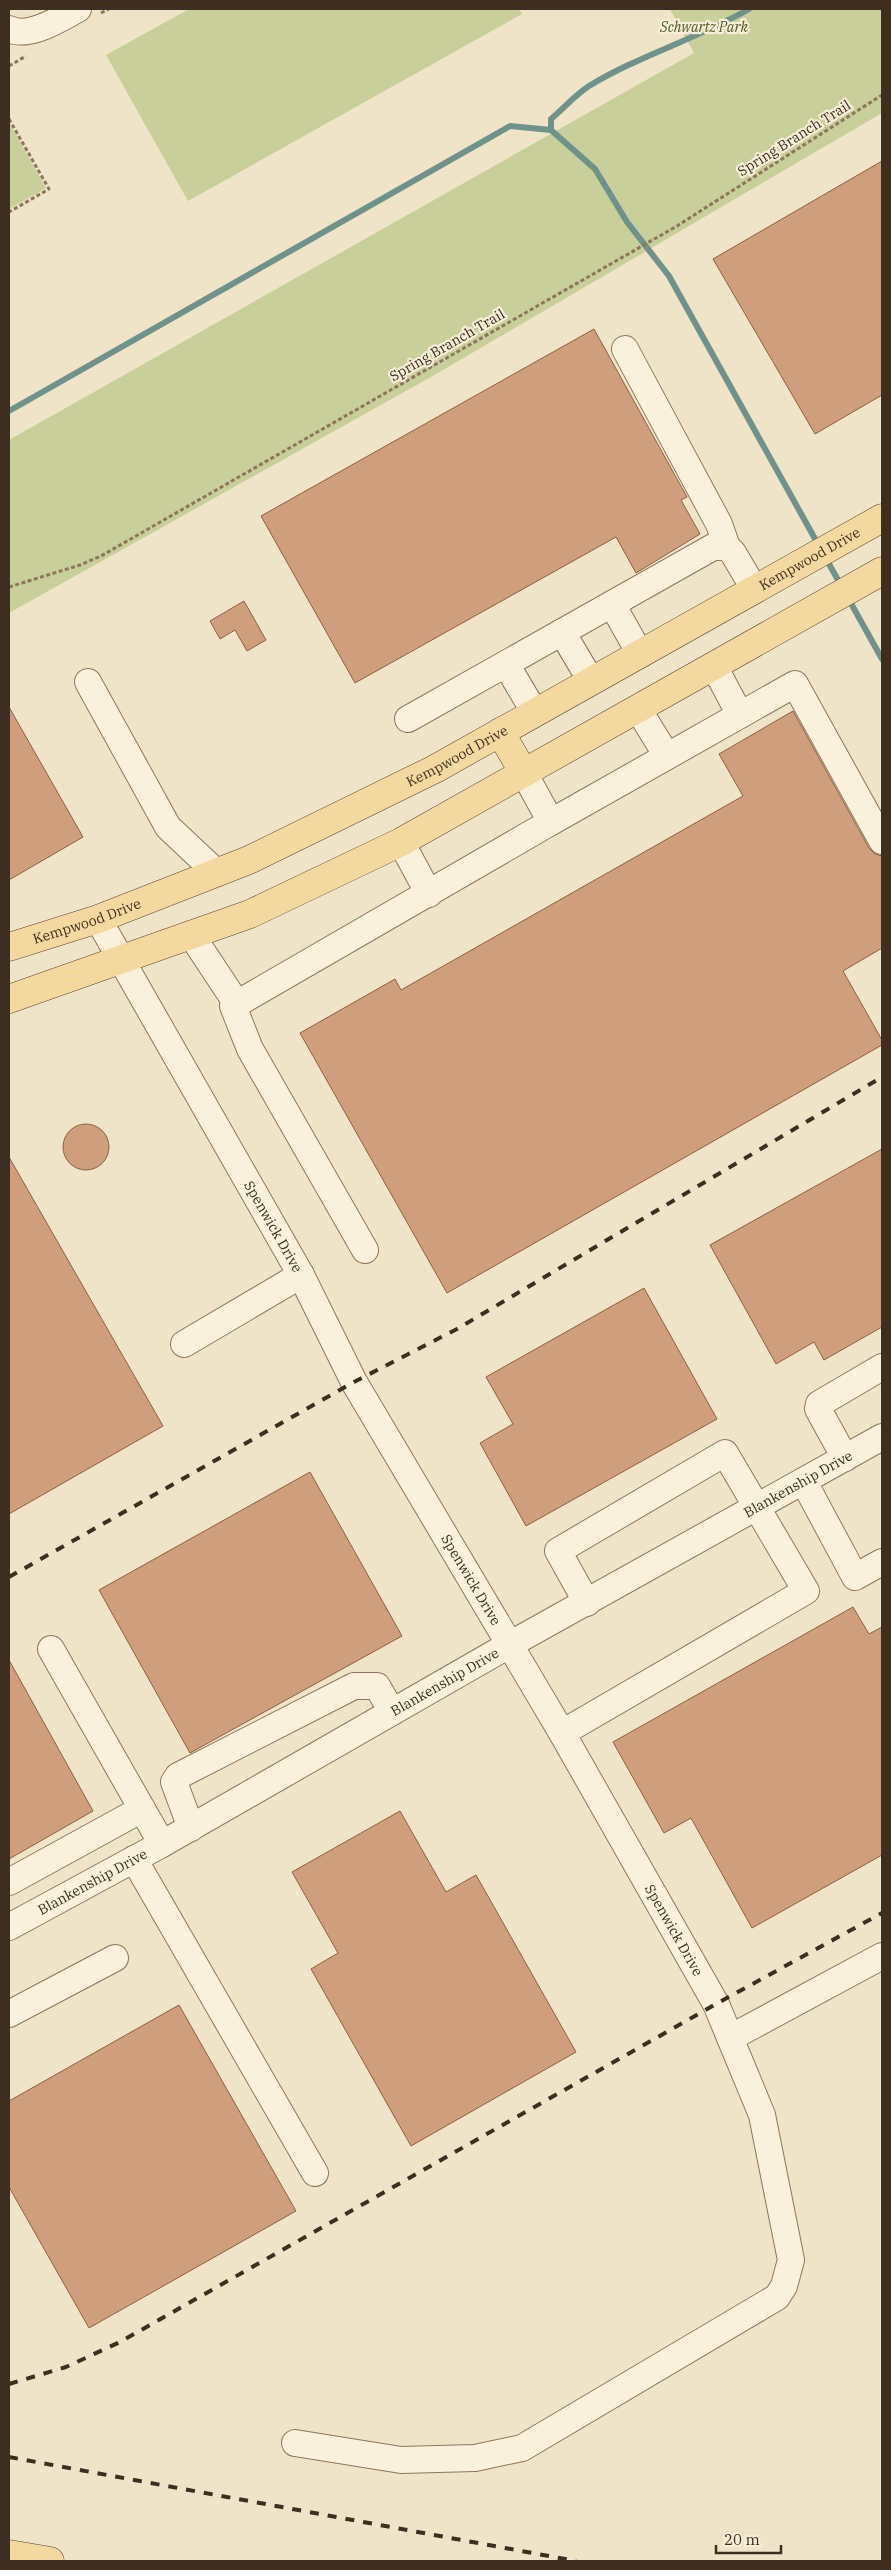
<svg xmlns="http://www.w3.org/2000/svg" width="891" height="2570" viewBox="0 0 891 2570" font-family="'IBM Plex Serif',serif">
<rect width="100%" height="100%" fill="#f0e4c8"/>
<g fill="#c9cf9b">
<path d="M189,9h330l3,5 -334,187 -82,-146z"/>
<path d="M670,9h212v104l-444,260 -429,240v-173l685,-387z"/>
<path d="M9,122l37,66 -37,21z"/>
</g>
<g fill="none" stroke-linecap="round" stroke-linejoin="round">
<g stroke="#6f938a" stroke-width="6">
<path d="M551,130v-11c12,-10 24,-24 38,-33 51,-31 108,-47 160,-77"/>
<path d="M9,411l501,-285 41,4 44,39 32,53 42,54 150,270"/>
<path d="M825,557l17,30"/>
<path d="M848,598l34,61"/>
</g>
</g>
<g fill="#cf9f7d" stroke="#8d5f41">
<path d="M882,161v234l-67,39 -102,-175z"/>
<path d="M594,329l93,168 -6,3 19,34 -64,39 -20,-36 -261,146 -94,-167z"/>
<path d="M244,601l22,39 -19,11 -12,-21 -15,9 -10,-18z"/>
<path d="M9,707l74,130 -74,43z"/>
<path d="M793,711l76,137 6,6 7,2v92l-39,23 39,69v5l-435,248 -147,-260 95,-54 6,11 342,-194 -24,-42z"/>
<circle cx="86" cy="1147" r="23"/>
<path d="M882,1149v178l-58,33 -10,-18 -38,22 -66,-119z"/>
<path d="M9,1157l154,269 -154,88z"/>
<path d="M644,1288l73,131 -191,107 -46,-83 33,-19 -27,-47z"/>
<path d="M310,1472l92,164 -212,117 -91,-163z"/>
<path d="M853,1607l16,27 13,-7v228l-130,73 -61,-110 -27,15 -51,-91z"/>
<path d="M9,1660l84,151 -84,48z"/>
<path d="M400,1811l46,81 30,-17 100,177 -165,94 -100,-177 27,-16 -46,-81z"/>
<path d="M179,2005l117,206 -207,117 -80,-141v-86z"/>
</g>
<g fill="none" stroke-linecap="round" stroke-linejoin="round">
<g stroke="#8d765c" stroke-width="28">
<g id="minor">
<path d="M9,29c20,10 52,-11 69,-20"/>
<path d="M625,349l94,175 8,23"/>
<path d="M612,604l28,50"/>
<path d="M562,632l29,49"/>
<path d="M506,664l29,49"/>
<path d="M714,666l26,49"/>
<path d="M88,682l80,145 49,46"/>
<path d="M638,709l29,47"/>
<path d="M408,719l305,-172h14l6,6 22,37"/>
<path d="M551,822l244,-138 87,157"/>
<path d="M401,842l28,52"/>
<path id="s1" d="M98,919l203,356 53,107 208,351 154,271 46,111 29,145 -7,26 -7,11 -255,151 -47,10 -74,2 -106,-17"/>
<path d="M192,936l45,68"/>
<path d="M365,1250l-115,-201 -17,-43 318,-184 -27,-49"/>
<path d="M184,1344l117,-69"/>
<path d="M845,1458l-27,-49 1,-5 63,-37"/>
<path d="M804,1482l51,95 27,-15"/>
<path d="M51,1649l111,195"/>
<path d="M562,1733l244,-142 -81,-138 -167,98 29,52"/>
<path d="M191,1828l-17,-46 4,-6 176,-90h23l15,26"/>
<path d="M134,1859l181,314"/>
<path d="M9,1882l133,-73"/>
<path id="s2" d="M9,1927l153,-83 347,-199 373,-208"/>
<path d="M9,2014l106,-56"/>
<path d="M730,2038l152,-82"/>
</g>
</g>
<g stroke="#5b4430" stroke-width="29">
<g id="major">
<path d="M500,732l24,41"/>
<path id="s3" d="M9,947l89,-28 151,-59 186,-91 447,-251"/>
<path d="M9,999l241,-85 151,-72 481,-271"/>
<path d="M9,2554l41,7"/>
</g>
</g>
<g stroke="#8d765c" stroke-width="3" stroke-dasharray="4 2.5" stroke-linecap="butt">
<path d="M101,13l8,-4"/>
<path d="M9,66l17,-10"/>
<path d="M9,119l40,70 -40,23"/>
<path d="M9,587l71,-22 21,-9 576,-330 205,-131"/>
</g>
<use href="#minor" stroke="#faf1dc" stroke-width="26"/>
<use href="#major" stroke="#f3d9a0" stroke-width="28"/>
<g stroke="#3d2e20" stroke-width="4" stroke-dasharray="9 9" stroke-linecap="butt">
<path d="M9,1577l345,-195 103,-53 425,-252"/>
<path d="M9,2384l57,-17 54,-25 596,-338 166,-91"/>
<path d="M9,2457l567,104"/>
</g>
</g>
<g text-anchor="middle" stroke-width="4.5" stroke-linejoin="round" paint-order="stroke">
<g font-size="14" font-style="italic" fill="#4d5a26" stroke="#f7eed8">
<text x="704" y="32">Schwartz Park</text>
</g>
<g font-size="14" fill="#3d2e20" stroke="#f7eed8">
<text transform="translate(794 138) rotate(-32)" y="5">Spring Branch Trail</text>
<text transform="translate(447 345) rotate(-30)" y="5">Spring Branch Trail</text>
<text dy="5" stroke="none"><textPath href="#s3" startOffset="892">Kempwood Drive</textPath></text>
<text dy="5" stroke="none"><textPath href="#s3" startOffset="488">Kempwood Drive</textPath></text>
<text dy="5" stroke="none"><textPath href="#s3" startOffset="82">Kempwood Drive</textPath></text>
<text dy="5" stroke="none"><textPath href="#s1" startOffset="354">Spenwick Drive</textPath></text>
<text dy="5" stroke="none"><textPath href="#s2" startOffset="905">Blankenship Drive</textPath></text>
<text dy="5" stroke="none"><textPath href="#s1" startOffset="759">Spenwick Drive</textPath></text>
<text dy="5" stroke="none"><textPath href="#s2" startOffset="500">Blankenship Drive</textPath></text>
<text dy="5" stroke="none"><textPath href="#s2" startOffset="95">Blankenship Drive</textPath></text>
<text dy="5" stroke="none"><textPath href="#s1" startOffset="1164">Spenwick Drive</textPath></text>
</g>
</g>
<rect width="891" height="2570" fill="none" stroke="#3d2e20" stroke-width="20"/>
<path d="M716 2545v8h65v-8" fill="none" stroke="#3d2e20" stroke-width="2.5"/>
<text x="724" y="2545" font-size="15" fill="#3d2e20" stroke="#f7eed8" stroke-width="4" paint-order="stroke">20 m</text>
</svg>
